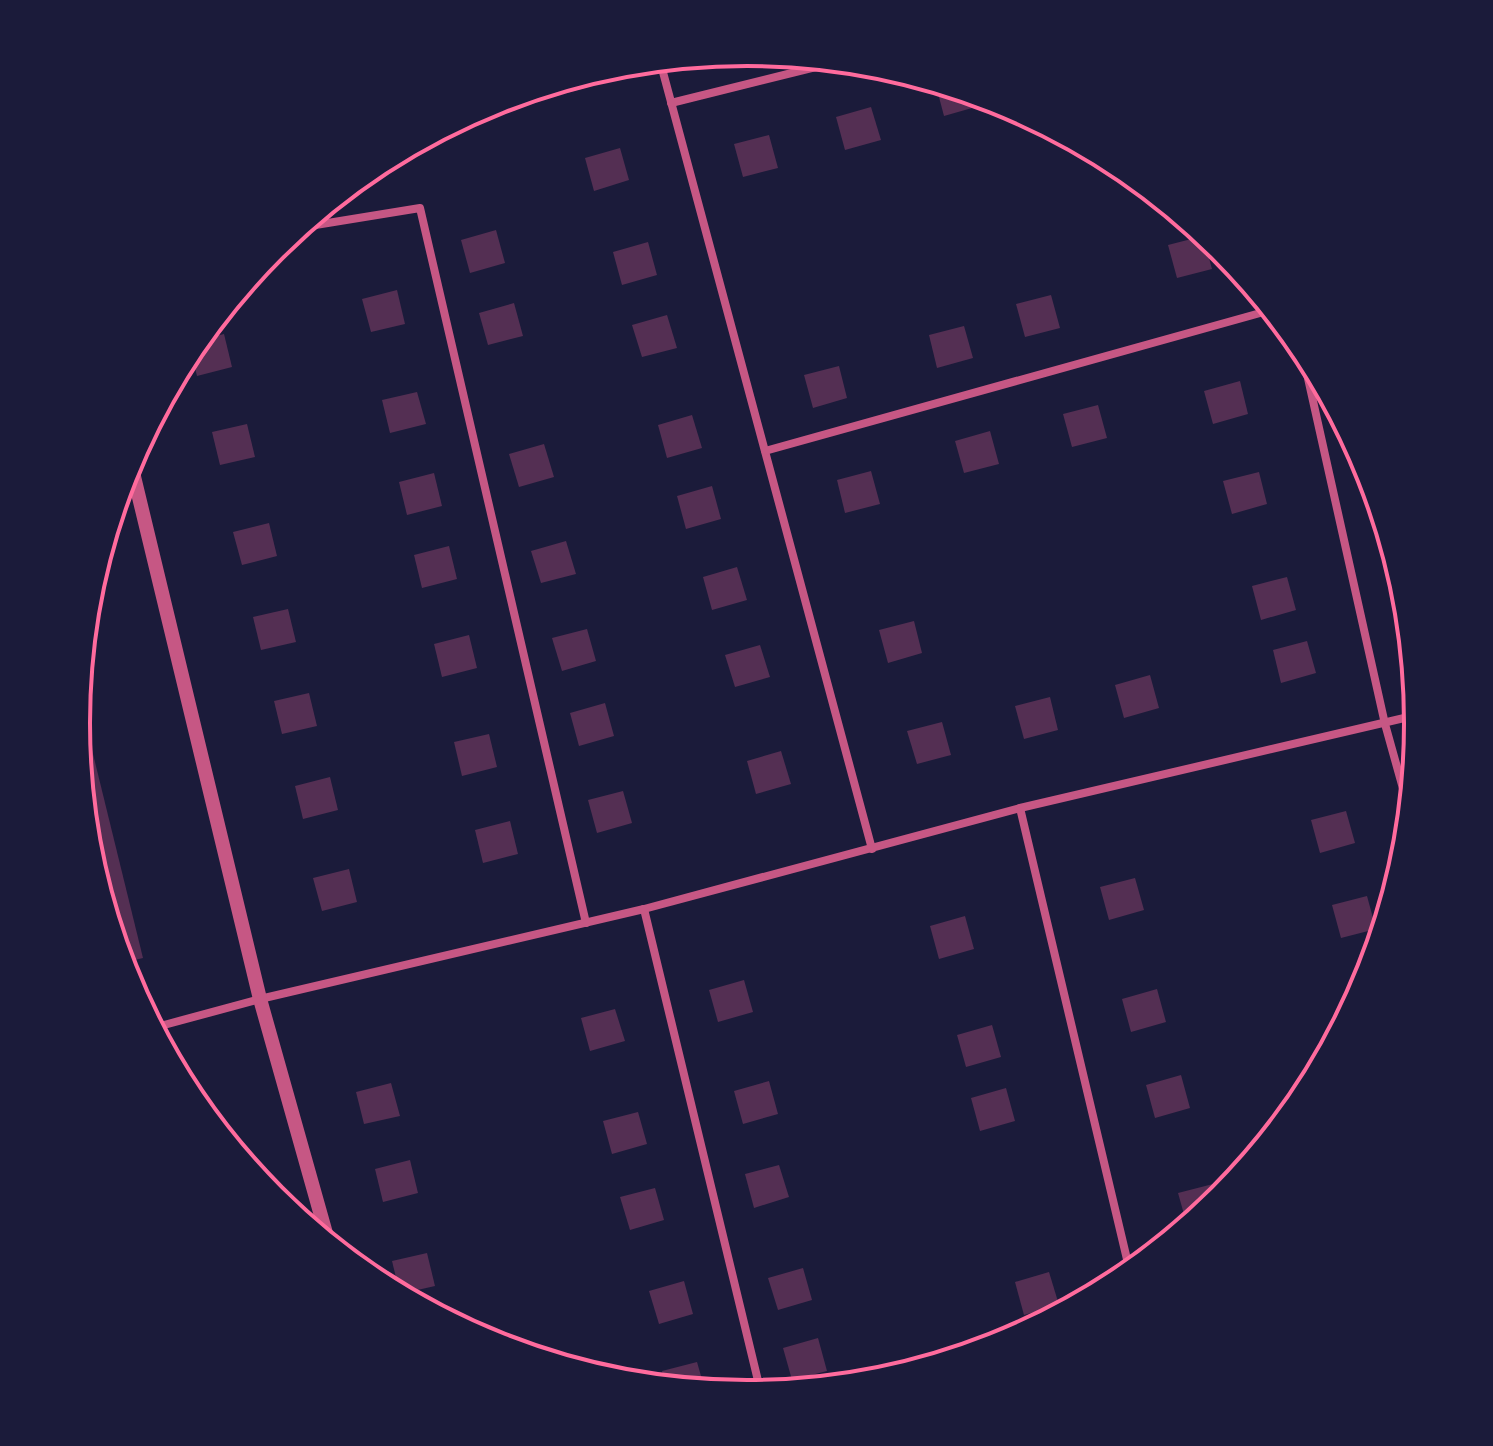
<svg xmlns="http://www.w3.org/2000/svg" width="1493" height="1446" viewBox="0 0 1493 1446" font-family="'Fira Sans Condensed',sans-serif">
<rect width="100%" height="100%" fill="#1b1b3a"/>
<g fill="#542f53">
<path d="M747,52l1,4 -35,9 -2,-9z"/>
<path d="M598,70l4,13 -35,10 -4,-12z"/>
<path d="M935,82l41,13 3,11 -35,10z"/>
<path d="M871,107l10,33 -36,10 -9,-33z"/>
<path d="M769,135l9,33 -35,9 -9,-33z"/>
<path d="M620,148l9,32 -35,11 -9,-33z"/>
<path d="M496,230l9,33 -35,10 -9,-33z"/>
<path d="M1203,236l9,33 -35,9 -9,-33z"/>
<path d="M648,242l9,33 -35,10 -9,-33z"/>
<path d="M397,290l8,34 -34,8 -9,-33z"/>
<path d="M1051,295l9,33 -35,9 -9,-33z"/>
<path d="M514,303l9,33 -35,9 -9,-32z"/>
<path d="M667,315l10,33 -35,9 -10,-32z"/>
<path d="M964,326l9,32 -36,10 -8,-33z"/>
<path d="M224,334l8,33 -35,9 -7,-28 6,-7z"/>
<path d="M839,366l8,32 -34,10 -9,-33z"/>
<path d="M1240,381l8,33 -35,10 -9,-33z"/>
<path d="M417,392l9,32 -36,9 -8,-33z"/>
<path d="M1098,405l9,33 -35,9 -9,-33z"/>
<path d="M692,415l10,33 -35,10 -9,-33z"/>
<path d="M247,424l8,33 -35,8 -8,-33z"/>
<path d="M990,431l9,33 -35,9 -9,-32z"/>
<path d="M544,444l10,33 -35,10 -10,-33z"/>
<path d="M871,471l9,33 -35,9 -8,-33z"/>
<path d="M1259,472l8,32 -35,10 -9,-33z"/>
<path d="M434,473l8,33 -35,9 -8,-33z"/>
<path d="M712,486l9,33 -35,10 -9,-33z"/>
<path d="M269,523l8,33 -35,9 -9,-33z"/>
<path d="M566,541l10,33 -35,9 -10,-32z"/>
<path d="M449,546l8,33 -35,9 -8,-33z"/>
<path d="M737,567l10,33 -35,10 -9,-33z"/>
<path d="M1287,577l9,33 -35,10 -9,-34z"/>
<path d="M288,609l8,33 -35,8 -8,-33z"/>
<path d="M914,621l8,32 -34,10 -9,-33z"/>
<path d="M587,629l9,32 -34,10 -10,-33z"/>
<path d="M469,635l8,33 -35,9 -8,-33z"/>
<path d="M1307,641l9,32 -35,10 -8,-33z"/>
<path d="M760,645l10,32 -35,10 -10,-32z"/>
<path d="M1150,675l9,33 -35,10 -9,-33z"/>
<path d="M309,693l8,33 -35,8 -8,-33z"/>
<path d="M1050,697l8,33 -34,9 -9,-33z"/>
<path d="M605,703l9,33 -35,10 -9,-33z"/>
<path d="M82,709l61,249 -21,5 -34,-110 -12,-130 1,-13z"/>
<path d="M942,722l9,33 -34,9 -10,-33z"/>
<path d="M489,734l8,33 -35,9 -8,-34z"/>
<path d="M781,751l10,33 -35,10 -9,-33z"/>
<path d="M330,777l8,33 -35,9 -8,-33z"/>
<path d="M623,791l9,32 -35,10 -9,-33z"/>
<path d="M1346,811l9,32 -35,10 -9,-33z"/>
<path d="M510,821l8,33 -35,9 -8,-33z"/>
<path d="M349,869l8,33 -35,9 -9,-33z"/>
<path d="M1135,878l9,32 -35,10 -9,-33z"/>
<path d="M1367,896l9,33 -35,9 -9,-33z"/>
<path d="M965,916l9,33 -35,10 -9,-33z"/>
<path d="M744,980l9,32 -35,10 -9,-32z"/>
<path d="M1157,989l9,33 -35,10 -9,-33z"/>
<path d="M615,1009l10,32 -35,10 -9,-33z"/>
<path d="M992,1025l9,32 -35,10 -9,-32z"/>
<path d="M1181,1075l9,33 -35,10 -9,-33z"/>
<path d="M769,1081l9,33 -35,10 -9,-33z"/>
<path d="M391,1083l9,33 -36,8 -8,-32z"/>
<path d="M1006,1088l9,33 -35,10 -9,-33z"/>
<path d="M638,1112l9,32 -35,10 -9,-33z"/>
<path d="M410,1160l8,33 -35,9 -8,-33z"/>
<path d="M779,1165l10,32 -35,11 -9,-34z"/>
<path d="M1213,1184l4,16 -30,25 -9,-32z"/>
<path d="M655,1188l9,32 -34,10 -10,-33z"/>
<path d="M427,1253l8,33 -35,8 -8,-33z"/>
<path d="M803,1268l9,32 -34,10 -10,-32z"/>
<path d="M1049,1272l10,33 -35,10 -9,-33z"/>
<path d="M684,1281l9,33 -34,10 -10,-33z"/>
<path d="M818,1338l9,33 -35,9 -9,-32z"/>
<path d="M697,1362l8,28 -39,-4 -4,-15z"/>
</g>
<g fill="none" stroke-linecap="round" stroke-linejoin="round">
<g stroke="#c65784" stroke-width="8">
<path d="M660,61l212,788"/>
<path d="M671,103l169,-42"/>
<path d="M297,228l123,-20 166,715"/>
<path d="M1301,347l84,377 24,86"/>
<path d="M765,451l506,-141"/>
<path d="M1020,808l110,464"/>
<path d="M644,909l117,484"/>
<path d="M153,1028l107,-29 384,-90 376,-101 397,-93"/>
</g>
<path stroke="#c65784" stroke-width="14" d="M130,460l130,539 69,245"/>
</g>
<path d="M0 0H1493V1446H0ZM90 723a657 657 0 1 1 1314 0a657 657 0 1 1-1314 0Z" fill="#1b1b3a" fill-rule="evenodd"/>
<path fill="none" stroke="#ff6b9d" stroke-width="4" d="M90 723a657 657 0 1 1 1314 0a657 657 0 1 1-1314 0Z"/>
</svg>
